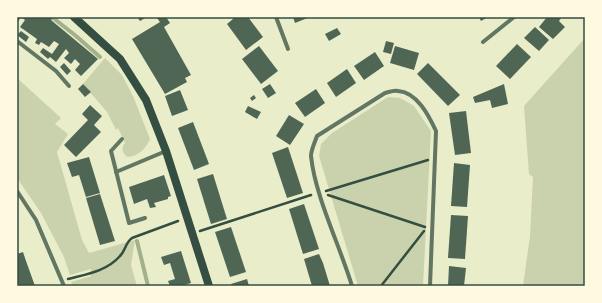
<svg xmlns="http://www.w3.org/2000/svg" width="602" height="303" viewBox="0 0 602 303" font-family="'Noto Serif',serif">
<rect width="100%" height="100%" fill="#e9edc9"/>
<g fill="#cad2ad">
<path d="M585,38v248h-62l7,-50 3,-59 -4,-3 -5,-68z"/>
<path d="M105,58l17,17 11,21 17,43c-4,9 -12,18 -23,18 -4,-4 -5,-6 -4,-11l2,-3 -7,-15 -2,2 -9,-18 -24,-28z"/>
<path d="M17,78l44,40 -6,6 13,10 -11,18 25,88 7,13 46,-13 -4,25 6,21h-65l-1,-4 20,-6v-7l-21,6 -6,-18 -23,-44 -24,-35z"/>
<path d="M388,97l12,1 14,8 17,25 -8,155h-65l-39,-130 2,-12 11,-11z"/>
</g>
<g fill="none" stroke-linecap="round" stroke-linejoin="round">
<g stroke="#a3b18a" stroke-width="4">
<path d="M52,17l24,19 24,21"/>
<path d="M137,241l11,45"/>
</g>
</g>
<g fill="#4f6655">
<path d="M17,17h37l-3,3 47,39 -17,17 -6,-6 5,-6 -5,-5 -4,5 -7,-6 5,-5 -3,-4 -10,13 -6,-5 -2,2 -8,-7 3,-4 9,6 7,-10 -5,-3 -5,6 -8,-5 -2,3 -4,-2 2,-4 -17,-12 5,-7 -4,-3 -4,6z"/>
<path d="M137,17h10l-7,4z"/>
<path d="M159,17h7l4,6 -6,4 27,48 -6,3 2,4 -22,12 -33,-55 28,-17 -3,-4z"/>
<path d="M232,17h16l15,20 -17,13 -19,-26 6,-5z"/>
<path d="M293,17h17l-15,6z"/>
<path d="M479,17h9l-7,4z"/>
<path d="M547,17h13l1,1 -2,3 6,6 -12,12 -14,-12z"/>
<path d="M535,27l14,13 -10,11 -15,-13z"/>
<path d="M337,28l4,6 -12,7 -4,-7z"/>
<path d="M21,31l8,6 -3,5 -9,-7z"/>
<path d="M386,41l8,2 -3,11 -8,-2z"/>
<path d="M517,44l14,13 -21,22 -14,-13z"/>
<path d="M259,46l19,25 -17,13 -19,-25z"/>
<path d="M395,46l24,7 -5,17 -24,-7z"/>
<path d="M375,52l9,14 -20,14 -10,-14z"/>
<path d="M64,63l7,8 -4,4 -7,-8z"/>
<path d="M428,63l32,32 -12,11 -31,-32z"/>
<path d="M347,69l9,14 -20,14 -9,-14z"/>
<path d="M83,84l8,8 -6,5 -7,-8z"/>
<path d="M270,84l6,9 -8,5 -6,-9z"/>
<path d="M504,84l4,20 -16,4 -2,-8 -15,3 -2,-6z"/>
<path d="M316,89l9,14 -20,14 -10,-14z"/>
<path d="M180,90l8,20 -16,6 -7,-20z"/>
<path d="M254,95l2,3 -4,3 -2,-3z"/>
<path d="M90,105l12,11 -8,9 7,7 -25,25 -12,-12 24,-25 -6,-6z"/>
<path d="M248,106l13,6 -4,7 -12,-7z"/>
<path d="M466,111l5,42 -16,2 -6,-42z"/>
<path d="M289,115l15,9 -14,21 -14,-9z"/>
<path d="M193,122l16,42 -15,6 -16,-42z"/>
<path d="M288,147l15,46 -16,5 -15,-45z"/>
<path d="M89,157l11,36 -14,4 -7,-22 -7,2 -5,-14z"/>
<path d="M454,163l16,2 -3,42 -16,-1z"/>
<path d="M213,174l14,45 -16,5 -14,-45z"/>
<path d="M164,175l7,21 -3,1v2l-14,4 2,4 -6,1 -3,-9 -13,5 -5,-17z"/>
<path d="M100,194l15,47 -15,4 -14,-47z"/>
<path d="M304,204l15,45 -16,5 -14,-45z"/>
<path d="M451,215l17,1 -3,43 -17,-1z"/>
<path d="M231,227l15,45 -16,5 -15,-45z"/>
<path d="M181,251l10,32 -10,3h-11l-2,-5 7,-2 -5,-16 -6,2 -3,-8z"/>
<path d="M23,252l3,9 9,25h-17l-1,-4v-28z"/>
<path d="M319,254l4,9 7,23h-18l-8,-27z"/>
<path d="M449,266l17,2 -2,18h-16z"/>
<path d="M247,279l2,7h-17l-1,-2z"/>
</g>
<g fill="none" stroke-linecap="round" stroke-linejoin="round">
<g stroke="#344e41" stroke-width="2.5">
<path d="M326,191l102,-31"/>
<path d="M328,195l97,32"/>
<path d="M200,231l111,-36"/>
<path d="M68,279c19,-5 39,-8 52,-23 6,-6 5,-13 12,-18l46,-17"/>
<path d="M381,286l43,-55"/>
</g>
<g stroke="#617663" stroke-width="4">
<path d="M276,17l12,32"/>
<path d="M17,41l39,30 13,15"/>
<path d="M483,42l31,-25"/>
<path d="M122,139l-11,12 18,72 16,-5"/>
<path d="M116,172l50,-21"/>
<path d="M17,191l19,29 28,66"/>
<path d="M352,286c-12,-40 -37,-90 -41,-130 0,-6 4,-14 6,-20l68,-43c4,-1 9,-3 13,-2 19,1 31,25 38,40l-6,155"/>
</g>
<path stroke="#344e41" stroke-width="8" d="M74,17l46,42 26,41 20,51 43,135"/>
</g>
<rect width="602" height="303" fill="none" stroke="#fefae0" stroke-width="36"/>
<rect x="18" y="18" width="566" height="267" fill="none" stroke="#344e41" stroke-width="1.5"/>
</svg>
